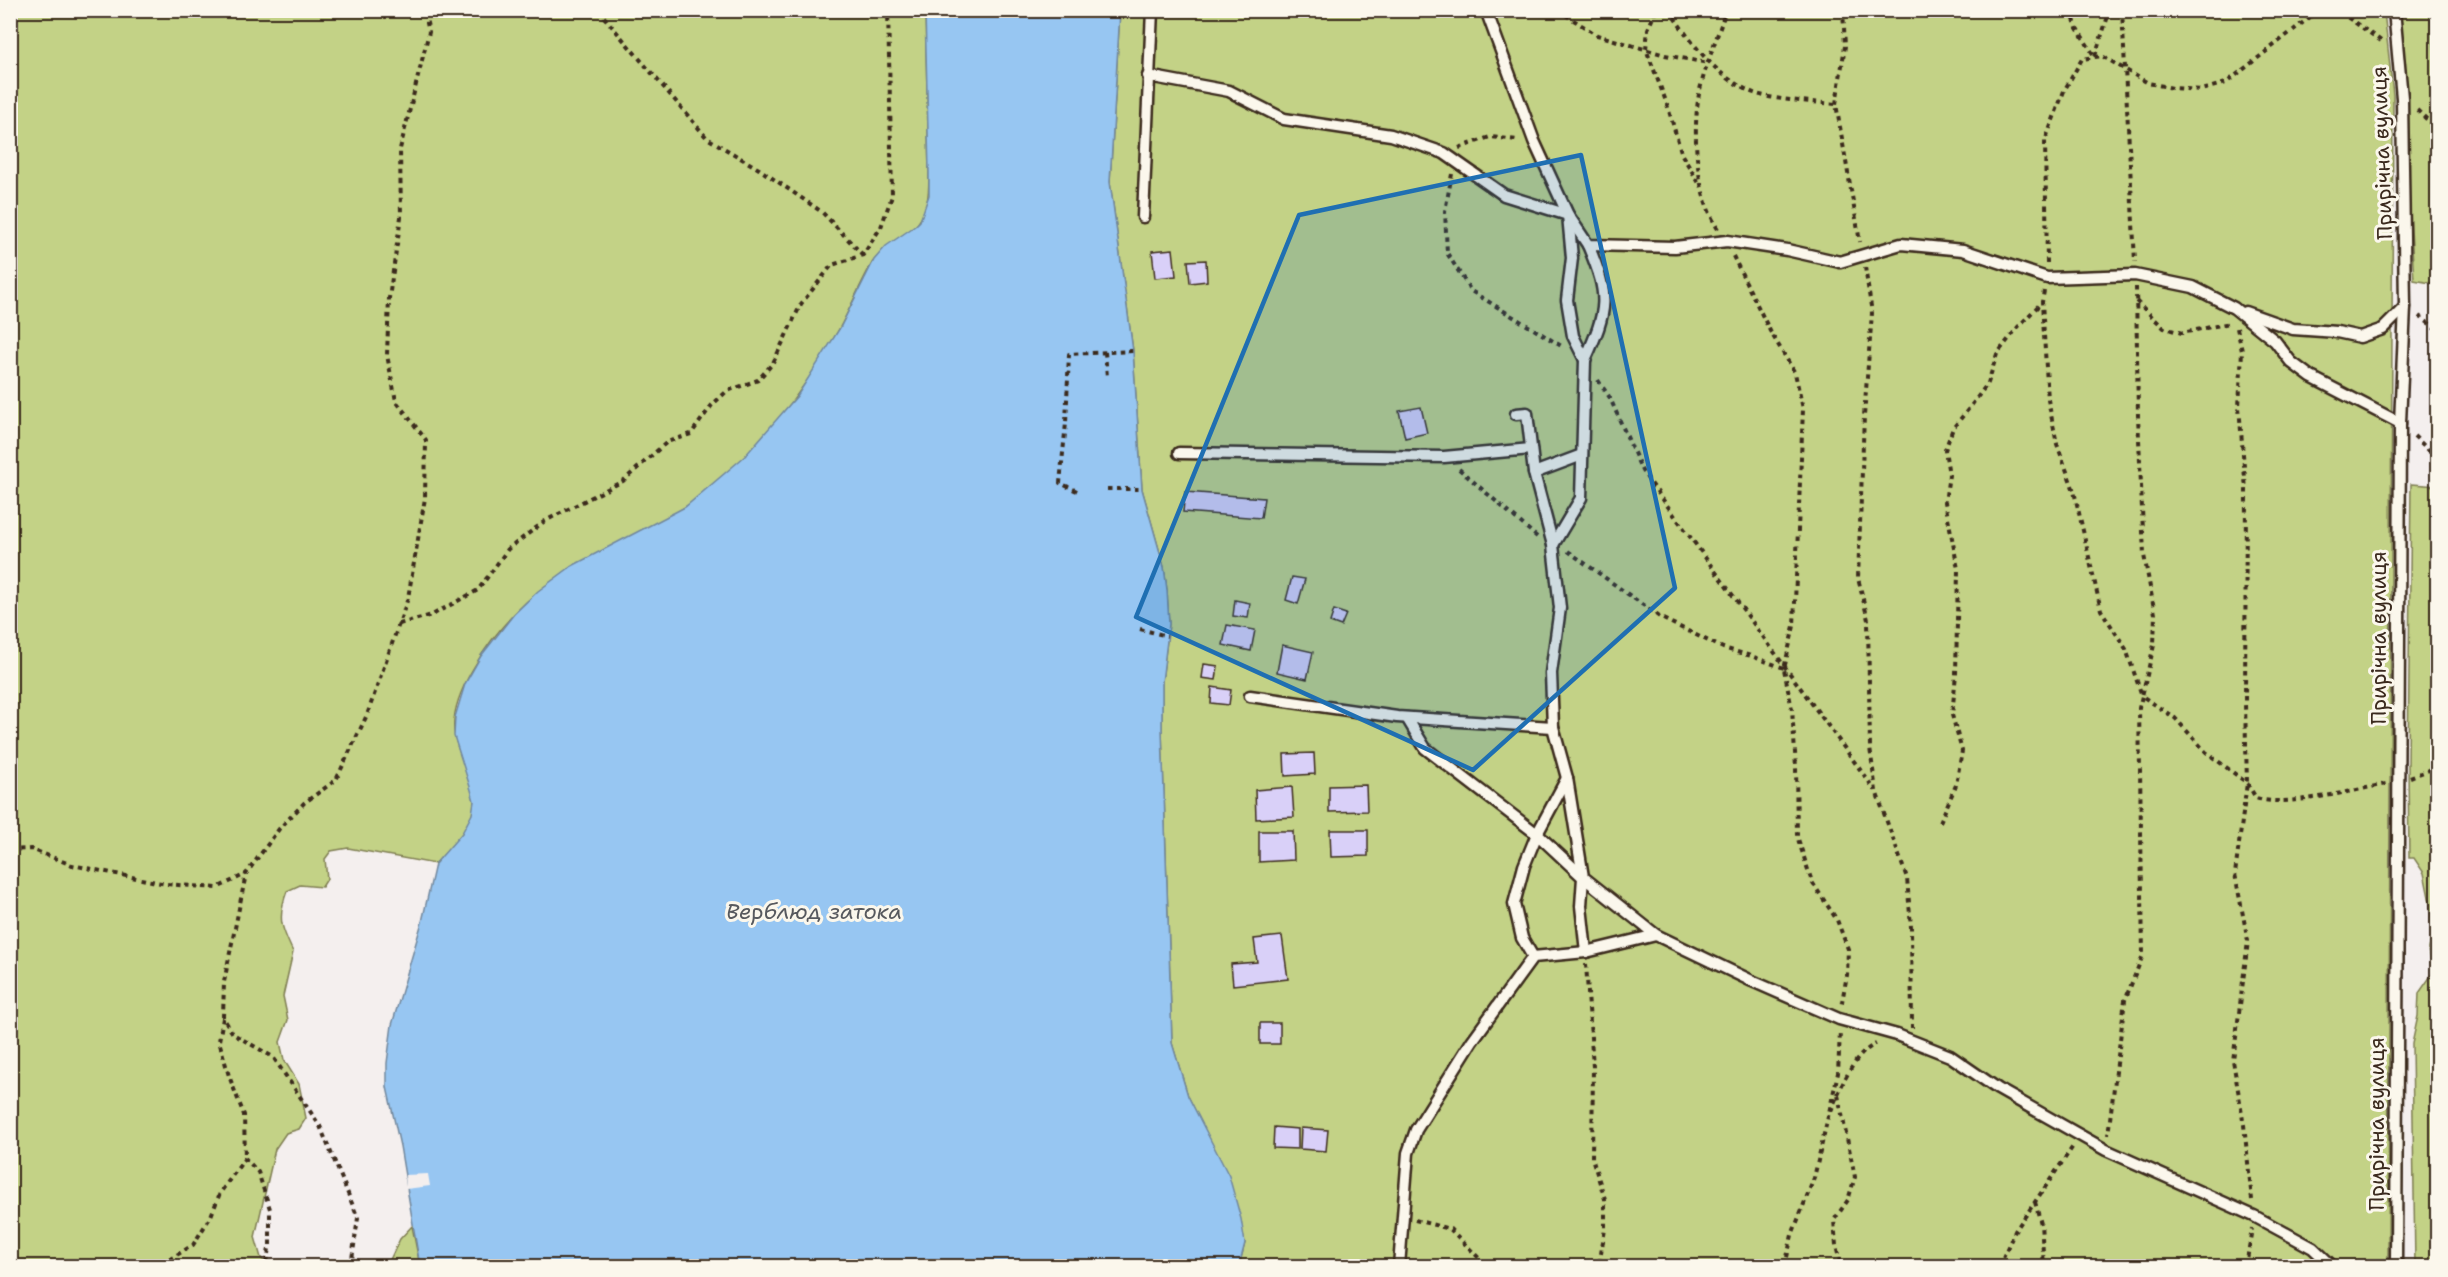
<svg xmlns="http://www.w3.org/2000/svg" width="2448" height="1277" viewBox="0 0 2448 1277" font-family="'Shantell Sans',sans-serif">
<rect width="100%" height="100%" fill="#f4efee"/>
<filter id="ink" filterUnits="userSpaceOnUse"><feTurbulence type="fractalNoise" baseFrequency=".0167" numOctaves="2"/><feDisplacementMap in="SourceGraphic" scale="12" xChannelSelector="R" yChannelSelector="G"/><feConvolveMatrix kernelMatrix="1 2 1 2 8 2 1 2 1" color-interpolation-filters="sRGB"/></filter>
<g filter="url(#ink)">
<g fill="#c3d286" stroke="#7f7e52" stroke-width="1.5">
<path d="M10,11h915l4,161c0,19 0,43 -16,56 -8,7 -17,11 -25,18 -6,6 -12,11 -16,17 -12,21 -21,44 -33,66 -34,62 -94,140 -154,178 -59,38 -120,53 -170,106 -26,27 -69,85 -60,124 5,24 23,51 18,75 -5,20 -25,37 -38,52l-87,-16 -17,3 -6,8 2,20 -5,8 -22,-2 -13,6c-10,27 -6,36 6,61l-10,44 5,24 -8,22 4,18 15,24 7,34 -7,11 -13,4 -11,16 -20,88 6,21 7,8h-257z"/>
<path d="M1120,11h1264l9,84 -5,1171h-1149l6,-23 -17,-67 -40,-80 -16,-53 -10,-314v-47l7,-58 -2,-34 -3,-23 -22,-78 -9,-138 -23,-169z"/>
<path d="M2398,11h39v273l-23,-4z"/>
<path d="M2411,484l27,2 -1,780h-22l-3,-222 6,-28 1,-23 14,-20 -4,-24 3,-15 -2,-32 -6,-29 -10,-15h-5l-1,-92z"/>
<path d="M412,1226l8,40h-33l13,-27z"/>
</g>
<g fill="#97c6f2" stroke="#72889d" stroke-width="1.5">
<path d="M925,11h195l-10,171 23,169 9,138 22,78 3,23 2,34 -7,58v47l10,314 16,53 41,80 12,43 4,24 -6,23h-819l-20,-120 -13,-59v-24l5,-38 30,-103 13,-58 27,-31 10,-19 2,-13 -3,-11 -17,-54 1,-19 10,-33 16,-28 33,-42 24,-23 34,-25 113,-59 60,-51 52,-60 43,-68 34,-68 12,-14 29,-20 5,-5 9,-26v-23z"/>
<path d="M2430,11h7v62z"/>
</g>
<path fill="#f4efee" d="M428,1174l2,12 -24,3 -1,-14z"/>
<g fill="#d9d0f8" stroke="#3b2a1e" stroke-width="1.5">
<path d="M1173,249l3,27 -21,2 -3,-27z"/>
<path d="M1206,260l1,21 -17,2 -2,-22z"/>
<path d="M1421,407l6,26 -22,5 -6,-27z"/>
<path d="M1185,492l79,6 -3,20 -78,-6z"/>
<path d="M1292,577l13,2 -7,25 -12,-4z"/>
<path d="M1235,600l15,3 -2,15 -15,-2z"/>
<path d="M1334,610l12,4 -5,12 -11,-4z"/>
<path d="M1227,625l28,5 -4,21 -28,-6z"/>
<path d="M1282,645l31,7 -6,27 -30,-7z"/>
<path d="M1204,664l14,2 -2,14 -14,-2z"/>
<path d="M1212,687l19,3 -2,15 -18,-2z"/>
<path d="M1314,753l1,21 -30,2 -1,-22z"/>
<path d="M1366,785l1,26 -38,1v-26z"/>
<path d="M1292,787l2,30 -38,2 -1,-29z"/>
<path d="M1330,830h38v26l-37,1z"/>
<path d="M1259,831h34l1,29 -35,2z"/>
<path d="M1282,936l6,43 -55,6 -2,-21 26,-2 -3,-23z"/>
<rect x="1260" y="1023" width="20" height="21"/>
<path d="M1274,1127l24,2v20l-25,-1z"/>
<path d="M1301,1128l27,2 -2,21 -26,-2z"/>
</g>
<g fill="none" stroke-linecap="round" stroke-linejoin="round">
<g stroke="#3b2a1e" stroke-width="15">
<g id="lane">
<path d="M1486,10l48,131 34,74 4,43 -5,42 6,36 12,24 -4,138 -28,47"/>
<path d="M2394,10l8,88 3,209 -5,116 -4,843"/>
<path d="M1148,76l81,15 55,28 107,16 53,18 60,42 64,20 20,30 87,2 52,-6 60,9 53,12 61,-18 62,6 84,28 88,-3 58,12 41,21 41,33 16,21 20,15 89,46"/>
<path d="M1143,217l9,-207"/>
<path d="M2245,312l48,17 44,3 23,5 23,-8 22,-22"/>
<path d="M1585,360c23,-51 25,-63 3,-115"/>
<path d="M1516,414l11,-1 7,60 19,72 7,63 -9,65 2,54 14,51 16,99 73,58 96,46 87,38 58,16 53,21 48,33 108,61 148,66 59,32 19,18"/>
<path d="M1179,453l265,4 87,-8"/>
<path d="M1534,473l48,-18"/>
<path d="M1250,696l147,21 156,10"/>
<path d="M1407,718l18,30 112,86 46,43 -2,29 5,46"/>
<path d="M1533,957l53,-5 70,-17"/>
<path d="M1399,1266l9,-113 8,-23 56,-89 61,-84 -11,-19 -8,-34 10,-38 13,-32 30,-56"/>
</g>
</g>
<g stroke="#3b2a1e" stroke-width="4" stroke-dasharray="4.5 4.5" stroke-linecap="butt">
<path d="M598,10l109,128 52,31 63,43 41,43"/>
<path d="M1558,10l39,25 68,20 43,8"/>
<path d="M1656,10l-8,19 -2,20 21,55 15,51 17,28"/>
<path d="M1669,10c23,33 46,67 85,83 18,7 61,9 82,11"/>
<path d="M1843,10l2,36 -9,58 24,138"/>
<path d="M2071,10l6,18 18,29"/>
<path d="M2122,10l13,252"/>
<path d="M2343,10l4,7 37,26"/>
<path d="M2095,56l15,-46"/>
<path d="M2417,110l21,20"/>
<path d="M1459,148l31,-11 28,3"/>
<path d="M1452,174l-7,37 2,42 24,38 92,56"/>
<path d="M1718,229c-22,-35 -26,-95 -19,-135 6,-28 18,-56 27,-84"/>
<path d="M1733,256l37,75 25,42 8,36 -9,217 -10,43 8,40 4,58 1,69 15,46 25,38 11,29 -1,26 -6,32"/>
<path d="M2047,263l-2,-122 19,-50 18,-32 20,-3 46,27 25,5 28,2 25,-7 93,-73"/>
<path d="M1865,267l7,46 -8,103 -6,162 10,42 2,128 6,43 31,87 4,49 1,101"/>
<path d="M2136,287l2,129 6,139 11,59 -1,31 -12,51 33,22 31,34 41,31 9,15c29,10 98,-8 130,-14"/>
<path d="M2044,291l-2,11 6,98 9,44 17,47 27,119 25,39 16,47 -3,12 4,247 -18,45 -17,135"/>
<path d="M2136,301l28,27 18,5 48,-10"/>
<path d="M2419,316l19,14"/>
<path d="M2237,328l5,23 -3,56 7,83 -1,214 2,79 -12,91 13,67 -15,120 11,64 8,75"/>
<path d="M1105,352l2,25"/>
<path d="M1598,380l12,18 32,73 233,319"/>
<path d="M2414,436l24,23"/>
<path d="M1459,469l78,68"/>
<path d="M1107,489h35"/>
<path d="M1077,491l-17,-8 6,-60 3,-69 64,-3"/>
<path d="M1568,551l93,67 62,30 28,8 33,12"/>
<path d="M399,624l33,-9 46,-25 30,-41 37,-28 78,-40 44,-39 24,-8 21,-29 15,-14 31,-11 15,-17 28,-59 31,-39 31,-10 18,-28 11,-31 -4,-186"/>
<path d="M1140,629l27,7"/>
<path d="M2410,777l28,-10"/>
<path d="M1940,822l16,-37 6,-34 -10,-36 4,-41 2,-105 -13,-67 4,-27 -4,-25 8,-22 18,-22 17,-23 9,-29 21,-27 24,-25"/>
<path d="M10,850l21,-1 41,16 94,19 51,4 29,-14"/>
<path d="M1586,964l7,103 -1,91 13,41v30l-6,37"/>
<path d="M223,1018l-4,23 10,35 15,39 1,43 13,14 12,37v36l-5,21"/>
<path d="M1838,1095l17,82 -7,23 -14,20 2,26 5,20"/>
<path d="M1831,1111c9,-22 22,-57 45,-67"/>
<path d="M2035,1202l6,22 3,42"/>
<path d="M1415,1220l35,9 37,37"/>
<path d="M163,1266l7,-7 23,-14 18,-29 9,-23 25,-35"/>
<path d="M351,1266l7,-48 -38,-92 -47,-69 -40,-23 -10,-17 1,-35 22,-108 33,-45 25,-26 32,-23 31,-65 41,-117 17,-100 1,-58 -30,-39 -9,-46 2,-57 12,-81 -1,-68 29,-117 -5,-22"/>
<path d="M1785,1266l7,-31 22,-57 24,-105 2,-41"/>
<path d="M1999,1266l16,-35 59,-86"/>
<path d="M2246,1266l6,-37"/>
</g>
<use href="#lane" stroke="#fbf7ec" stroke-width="10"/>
</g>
</g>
<path fill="#1f6fb2" fill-opacity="0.2" stroke="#1f6fb2" stroke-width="4.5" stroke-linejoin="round" d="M1581,155l94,433 -202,182 -337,-153 163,-402z"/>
<g text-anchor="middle" stroke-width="6" stroke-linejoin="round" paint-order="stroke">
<g font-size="21" fill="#3b2a1e" stroke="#fbf7ec">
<text transform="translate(2382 153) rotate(-92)" y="7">Прирічна вулиця</text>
<text transform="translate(2379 638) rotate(-90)" y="7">Прирічна вулиця</text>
<text transform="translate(2377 1124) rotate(-90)" y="7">Прирічна вулиця</text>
</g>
<g font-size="22" font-style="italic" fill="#57595e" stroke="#fbf7ec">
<text x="814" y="919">Верблюд затока</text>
</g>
</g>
<rect width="2448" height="1277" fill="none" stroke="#fbf7ec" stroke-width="36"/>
<rect x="18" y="18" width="2412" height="1241" fill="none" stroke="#3b2a1e" stroke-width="2" filter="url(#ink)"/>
</svg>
